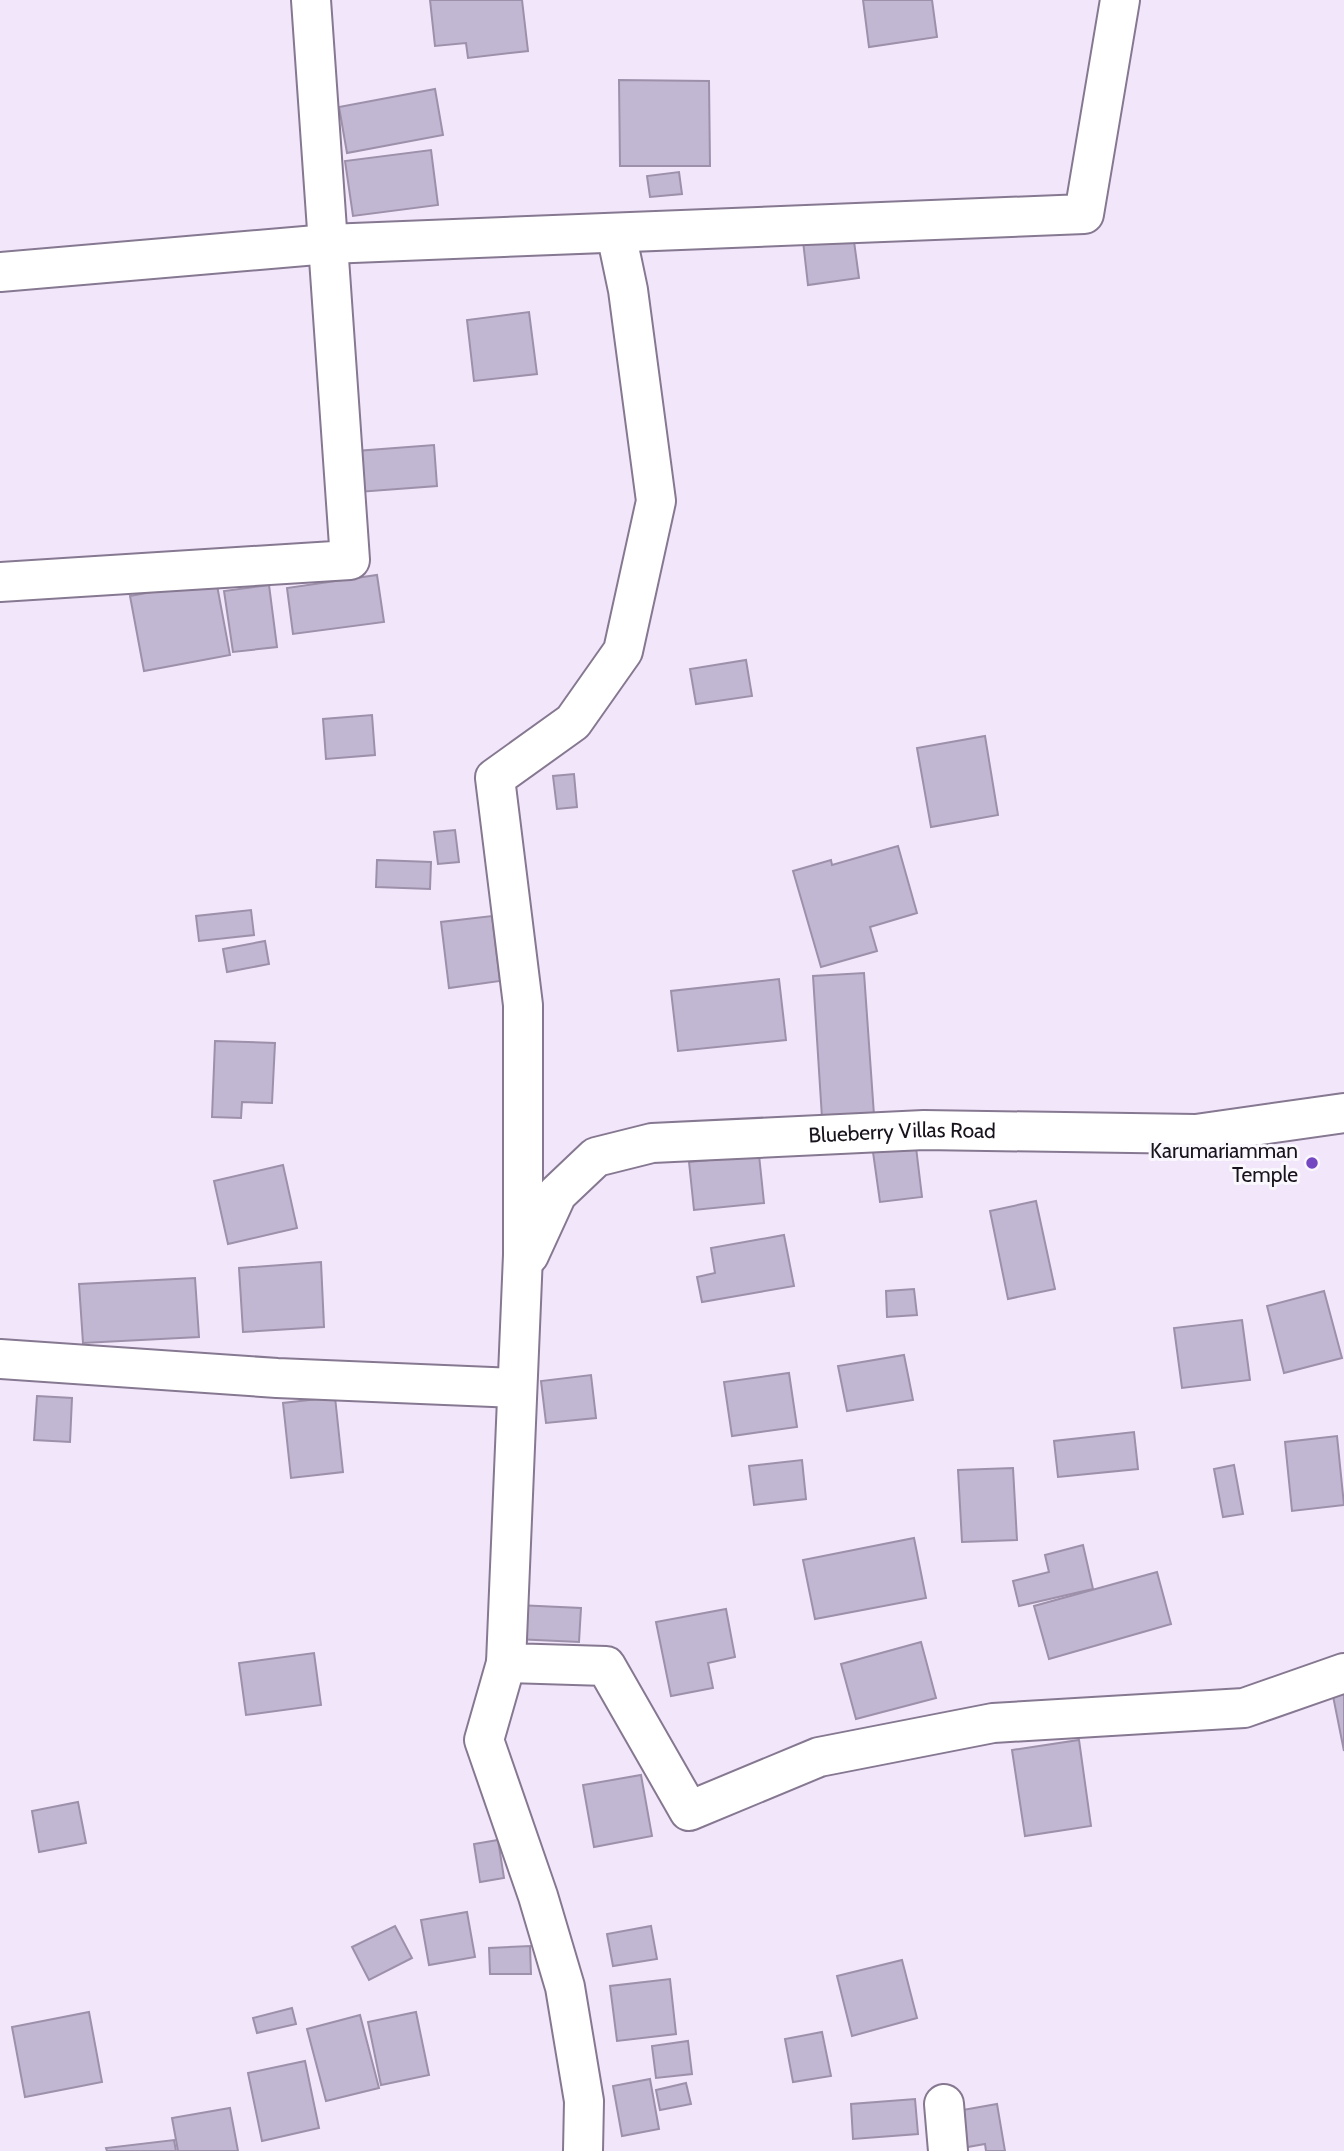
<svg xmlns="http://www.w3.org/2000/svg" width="1344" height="2151" viewBox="0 0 1344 2151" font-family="Cabin,sans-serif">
<rect width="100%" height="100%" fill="#f2e6fb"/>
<g fill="#c2b7d2" stroke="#9c90aa" stroke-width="2">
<path d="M430,0h92l6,51 -60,7 -2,-15 -31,3z"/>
<path d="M863,0h69l5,37 -68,10z"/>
<path d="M619,80l90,1 1,85h-90z"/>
<path d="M435,89l8,46 -96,18 -8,-46z"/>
<path d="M431,150l7,55 -85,11 -8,-55z"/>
<path d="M679,172l3,22 -32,3 -3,-21z"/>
<path d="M853,234l6,44 -51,7 -5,-44z"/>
<path d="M529,312l8,62 -63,7 -7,-61z"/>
<path d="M434,445l3,41 -79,6 -2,-41z"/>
<path d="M377,575l7,47 -91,12 -6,-46z"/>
<path d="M216,580l14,75 -86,16 -14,-75z"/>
<path d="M269,585l8,62 -44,5 -9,-61z"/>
<path d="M746,660l6,36 -56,8 -6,-35z"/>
<path d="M372,715l3,40 -49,4 -3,-40z"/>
<path d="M985,736l13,79 -67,12 -14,-79z"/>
<path d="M574,774l3,33 -20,2 -4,-33z"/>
<path d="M455,830l4,32 -21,2 -4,-32z"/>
<path d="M898,846l19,67 -47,14 7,24 -56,16 -28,-96 38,-11 1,5z"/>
<path d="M377,860l54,2 -1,27 -54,-2z"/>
<path d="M251,910l3,25 -55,6 -3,-25z"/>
<path d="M492,916l8,65 -51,7 -8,-66z"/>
<path d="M265,941l4,23 -42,8 -4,-23z"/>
<path d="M864,973l10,142 -52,3 -9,-142z"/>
<path d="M779,979l7,61 -108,11 -7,-60z"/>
<path d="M215,1041l60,2 -3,60 -30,-1 -1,16 -29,-1z"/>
<path d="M915,1139l7,58 -42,5 -8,-57z"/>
<path d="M759,1155l5,48 -70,7 -5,-48z"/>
<path d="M283,1165l14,63 -69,16 -14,-63z"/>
<path d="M1036,1201l19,88 -47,10 -18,-88z"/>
<path d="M784,1235l10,51 -92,16 -5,-25 18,-4 -4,-25z"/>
<path d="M321,1262l3,65 -81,5 -4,-64z"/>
<path d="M195,1278l4,59 -116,6 -4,-59z"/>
<path d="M914,1289l3,26 -30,2 -1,-26z"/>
<path d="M1324,1291l18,67 -58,15 -17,-67z"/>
<path d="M1242,1320l8,60 -68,8 -8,-60z"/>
<path d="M904,1355l9,45 -66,11 -9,-45z"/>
<path d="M789,1373l8,54 -65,9 -8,-54z"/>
<path d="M591,1375l5,43 -50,5 -5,-42z"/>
<path d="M37,1396l35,2 -2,44 -36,-2z"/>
<path d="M335,1397l8,75 -52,6 -8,-75z"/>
<path d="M1134,1432l4,37 -80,8 -4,-36z"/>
<path d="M1337,1436l7,69 -52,6 -7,-69z"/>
<path d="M802,1460l4,39 -52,6 -5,-39z"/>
<path d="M1234,1465l9,49 -20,3 -9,-48z"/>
<path d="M1013,1468l4,72 -55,2 -4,-72z"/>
<path d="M914,1538l12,60 -111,21 -12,-59z"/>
<path d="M1083,1545l10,44 -74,17 -6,-25 36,-9 -4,-17z"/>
<path d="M1157,1572l14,52 -122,35 -15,-53z"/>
<path d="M517,1605l64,3 -2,34 -64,-3z"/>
<path d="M726,1609l9,48 -27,6 5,25 -42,8 -15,-74z"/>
<path d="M921,1642l15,56 -80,21 -15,-55z"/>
<path d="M314,1653l7,52 -75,10 -7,-52z"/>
<path d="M1344,1693v58l-11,-55z"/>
<path d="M1079,1740l12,86 -66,10 -13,-86z"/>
<path d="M641,1775l11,61 -58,11 -11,-62z"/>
<path d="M78,1802l8,41 -47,9 -7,-41z"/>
<path d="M498,1840l6,38 -24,4 -6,-38z"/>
<path d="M467,1912l8,45 -46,8 -8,-45z"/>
<path d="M395,1926l17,32 -43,22 -17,-33z"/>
<path d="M651,1926l6,33 -44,7 -6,-32z"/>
<path d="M530,1946l1,28h-41l-1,-26z"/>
<path d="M902,1960l15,58 -65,18 -15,-60z"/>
<path d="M670,1979l6,55 -59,7 -7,-55z"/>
<path d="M292,2008l4,16 -39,9 -4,-15z"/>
<path d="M89,2012l13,70 -77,15 -13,-70z"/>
<path d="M416,2012l13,63 -48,10 -13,-63z"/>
<path d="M360,2015l19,73 -53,13 -19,-72z"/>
<path d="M822,2032l9,44 -38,6 -8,-43z"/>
<path d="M688,2041l4,33 -36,4 -4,-32z"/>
<path d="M305,2061l14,67 -57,13 -14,-68z"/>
<path d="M650,2079l9,50 -37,7 -9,-50z"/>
<path d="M686,2083l5,21 -31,6 -4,-20z"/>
<path d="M915,2099l3,35 -65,5 -2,-35z"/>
<path d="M997,2104l8,47h-19l-1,-7 -23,4 -5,-37z"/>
<path d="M230,2108l8,43h-60l-6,-33z"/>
<path d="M174,2140l2,11h-69l-1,-3z"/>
</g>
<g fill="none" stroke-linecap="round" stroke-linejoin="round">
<g stroke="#857890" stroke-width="42">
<g id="minor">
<path d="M616,233l12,57 28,211 -33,150 -50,71 -78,56 28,227v250l-17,408 100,3 83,145 130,-54 174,-34 251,-15 100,-35"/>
<path d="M0,272l328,-28 756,-30 36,-214"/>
<path d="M0,582l350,-22 -39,-560"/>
<path id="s1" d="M529,1255l28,-61 39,-37 56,-14 272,-13 272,4 148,-21"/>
<path d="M0,1359l277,19 239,10"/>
<path d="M506,1663l-22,77 54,156 27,91 19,114 -1,50"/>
<path d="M944,2104l4,47"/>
</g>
</g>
<use href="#minor" stroke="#fff" stroke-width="38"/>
</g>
<circle fill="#7448c1" stroke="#faf7fd" stroke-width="2.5" cx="1312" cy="1163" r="7"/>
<g text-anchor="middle" stroke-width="6" stroke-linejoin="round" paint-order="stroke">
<g font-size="21" fill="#18131c" stroke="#faf7fd">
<text dy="7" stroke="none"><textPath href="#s1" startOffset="429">Blueberry Villas Road</textPath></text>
</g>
<g font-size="21" fill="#18131c" stroke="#faf7fd" text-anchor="end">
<text x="1298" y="1158">Karumariamman<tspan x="1298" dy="24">Temple</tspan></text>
</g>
</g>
</svg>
